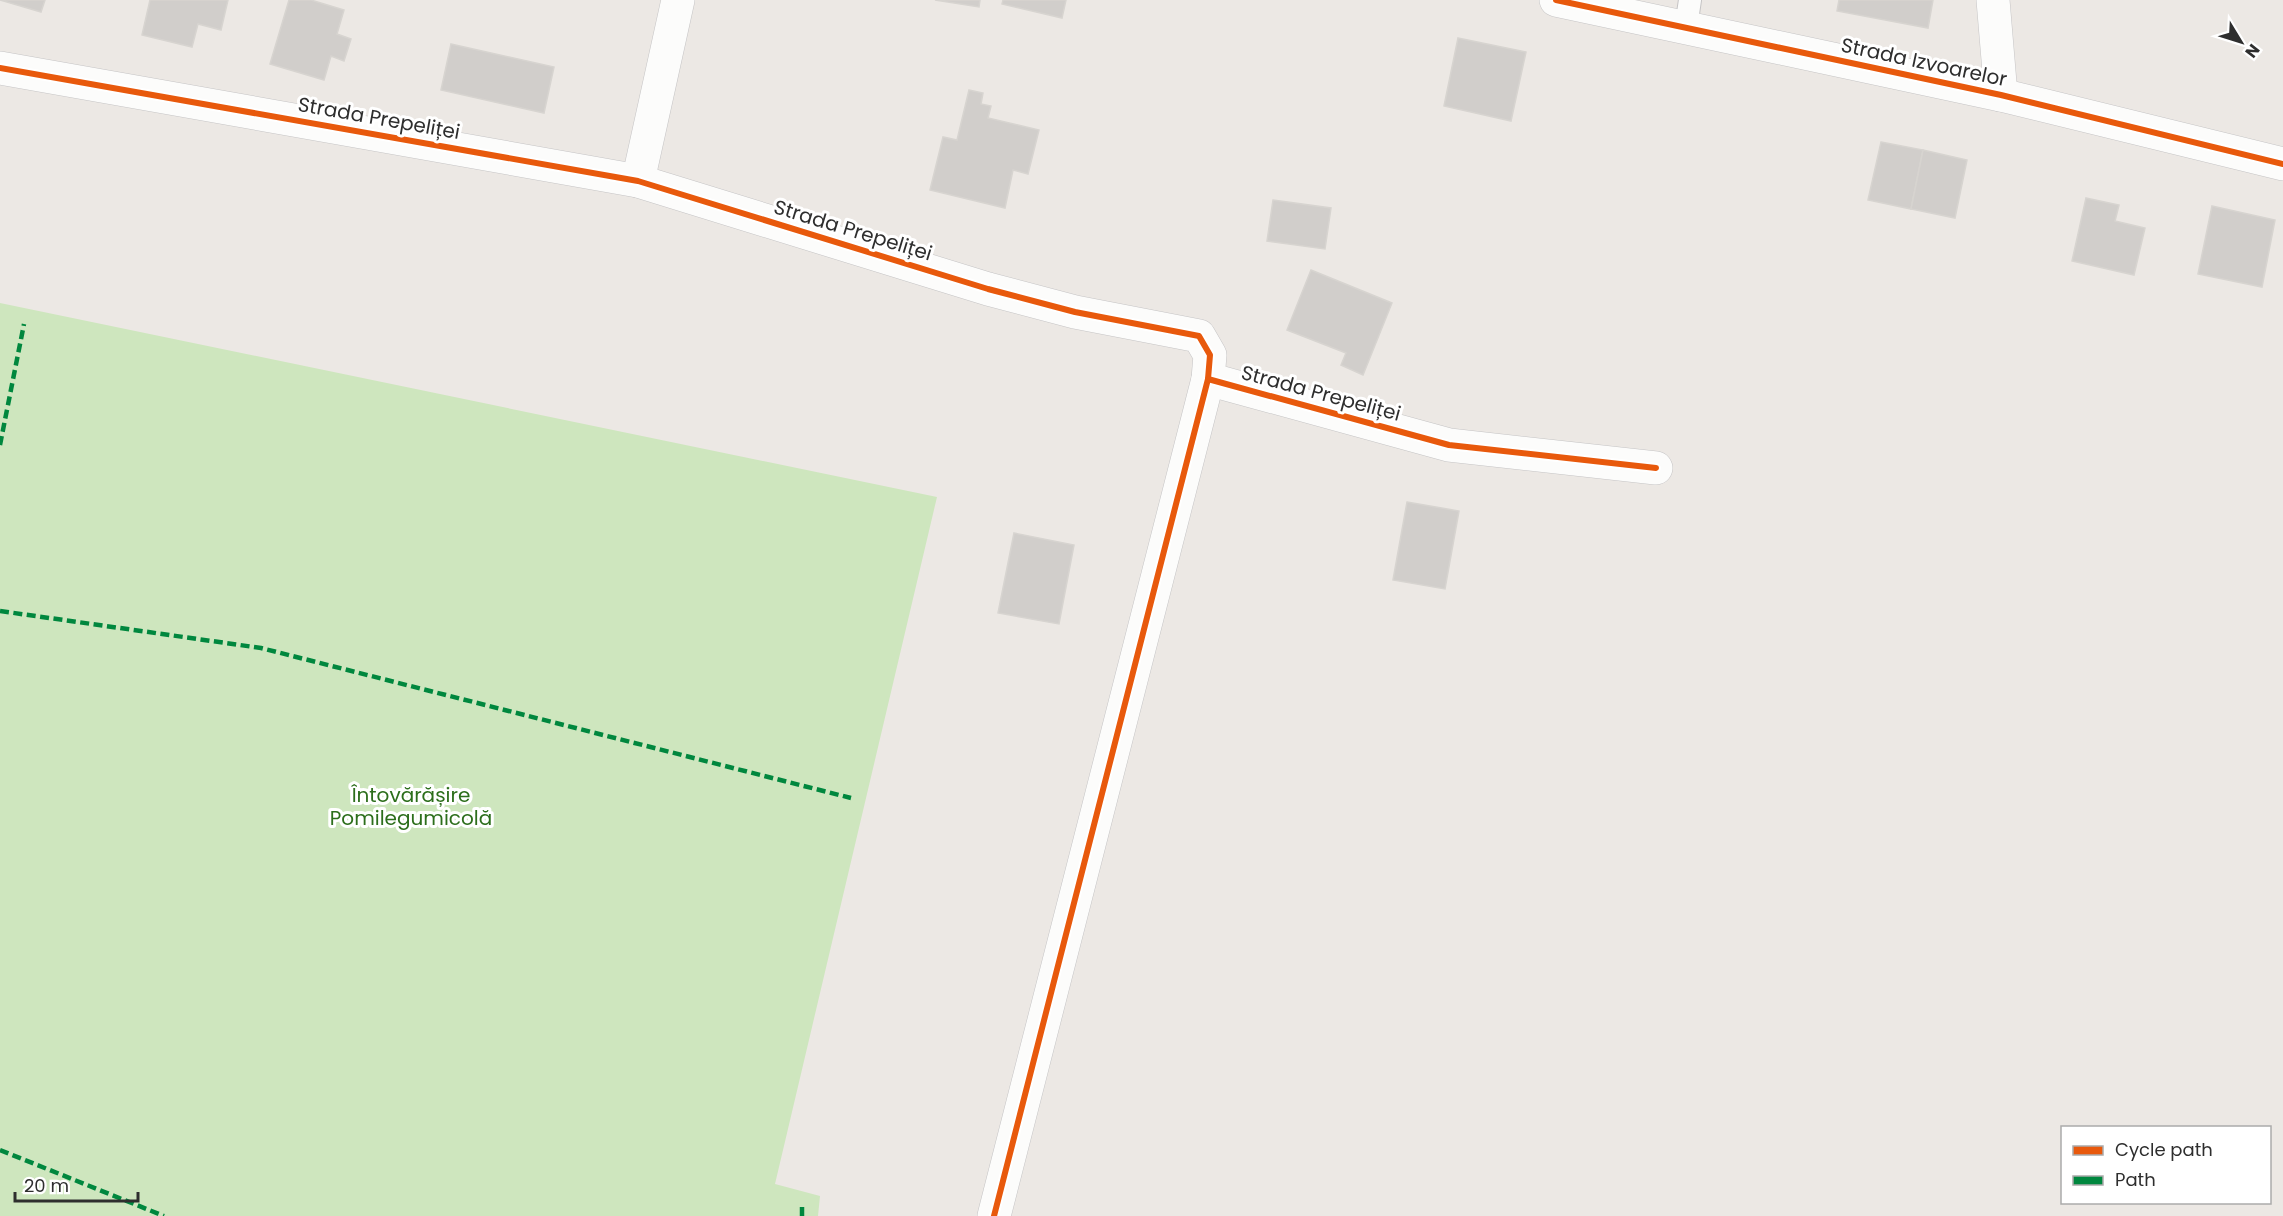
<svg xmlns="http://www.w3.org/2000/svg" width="2283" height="1216" viewBox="0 0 2283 1216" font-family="Poppins,sans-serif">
<rect width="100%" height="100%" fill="#ece8e4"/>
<path fill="#cee6be" d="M0,303l937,194 -162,687 45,12 -2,20h-818z"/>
<g fill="#d1cecb" stroke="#d7d4d0" stroke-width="1.5">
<path d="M0,0h45l-4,12z"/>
<path d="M150,0h78l-7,30 -23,-6 -6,23 -50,-12z"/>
<path d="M289,0h22l33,10 -7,24 14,5 -7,22 -13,-5 -7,24 -54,-16z"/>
<path d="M935,0h45l-1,7z"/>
<path d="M1003,0h63l-4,18 -60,-14z"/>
<path d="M1839,0h94l-5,28 -91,-17z"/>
<path d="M1458,38l68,14 -15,69 -67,-15z"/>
<path d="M451,44l103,23 -10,46 -103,-23z"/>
<path d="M969,90l14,3 -2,11 10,2 -3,12 51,12 -11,44 -15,-4 -8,38 -75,-18 13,-53 14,3z"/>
<path d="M1881,142l42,8 -12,59 -43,-9z"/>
<path d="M1923,150l44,10 -12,58 -44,-9z"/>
<path d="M2086,198l33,7 -4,16 30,7 -11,47 -62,-14z"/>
<path d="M1273,200l58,8 -6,41 -58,-8z"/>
<path d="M2212,206l63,14 -13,67 -64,-13z"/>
<path d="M1311,270l81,33 -29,72 -22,-10 5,-12 -59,-23z"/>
<path d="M1407,502l52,9 -14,78 -52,-9z"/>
<path d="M1014,533l60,12 -15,79 -61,-11z"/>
</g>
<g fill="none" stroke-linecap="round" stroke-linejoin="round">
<g stroke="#c5c4c5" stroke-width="24">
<path id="service" d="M1686,27l4,-27"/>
</g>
<g stroke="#c5c4c5" stroke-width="34">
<g id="minor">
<path d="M1556,0l445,95 282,69"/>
<path d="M1993,0l8,95"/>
<path d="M0,68l638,113 350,108 87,23 124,24 11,19 -2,24 241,66 207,23"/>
<path d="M638,181l40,-181"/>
<path d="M994,1216l214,-837"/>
</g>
</g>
<use href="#service" stroke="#fcfcfb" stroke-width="22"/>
<use href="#minor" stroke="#fcfcfb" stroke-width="33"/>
<g stroke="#00873e" stroke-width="4.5" stroke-dasharray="9 4.5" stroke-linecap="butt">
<path d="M0,445l24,-121"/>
<path d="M0,611l261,37 590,150"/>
<path d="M0,1150l164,66"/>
<path d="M802,1216v-9"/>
</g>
<g stroke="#fff" stroke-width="10">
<g id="cycleway">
<path d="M1556,0l445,95 282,69"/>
<path d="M0,68l638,113 350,108 87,23 124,24 11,19 -2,24 241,66 207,23"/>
<path d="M994,1216l214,-837"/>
</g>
</g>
<use href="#cycleway" stroke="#e8590c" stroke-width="6"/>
</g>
<g text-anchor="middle" stroke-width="6" stroke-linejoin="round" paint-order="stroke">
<g font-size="20" fill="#2e2e2e" stroke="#fff">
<text transform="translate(1924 62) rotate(12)" y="7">Strada Izvoarelor</text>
<text transform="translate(379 118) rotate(10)" y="7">Strada Prepeliței</text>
<text transform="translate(853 230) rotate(17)" y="7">Strada Prepeliței</text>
<text transform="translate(1321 393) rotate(15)" y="7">Strada Prepeliței</text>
</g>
<g font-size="20" fill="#2c6e1b" stroke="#fff">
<text x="411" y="802">Întovărășire<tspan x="411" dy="23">Pomilegumicolă</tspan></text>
</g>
</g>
<rect x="2061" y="1126" width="210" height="78" fill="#ffffff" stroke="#ababab" stroke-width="1.5"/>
<rect x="2073" y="1146" width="30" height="9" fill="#e8590c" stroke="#ababab" stroke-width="1.5"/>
<text x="2115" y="1156" font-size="18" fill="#2e2e2e">Cycle path</text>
<rect x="2073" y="1176" width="30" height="9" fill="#00873e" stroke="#ababab" stroke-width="1.5"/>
<text x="2115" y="1186" font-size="18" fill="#2e2e2e">Path</text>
<g transform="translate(2241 42) rotate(128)" stroke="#ffffff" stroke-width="4.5" paint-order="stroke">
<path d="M0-4.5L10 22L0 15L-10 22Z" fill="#2e2e2e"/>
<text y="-9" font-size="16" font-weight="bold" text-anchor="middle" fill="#2e2e2e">N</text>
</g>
<path d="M15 1192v9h123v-9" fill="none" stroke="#2e2e2e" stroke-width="3"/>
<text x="24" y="1192" font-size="18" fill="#2e2e2e" stroke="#ffffff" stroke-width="4.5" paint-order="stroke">20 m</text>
</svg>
